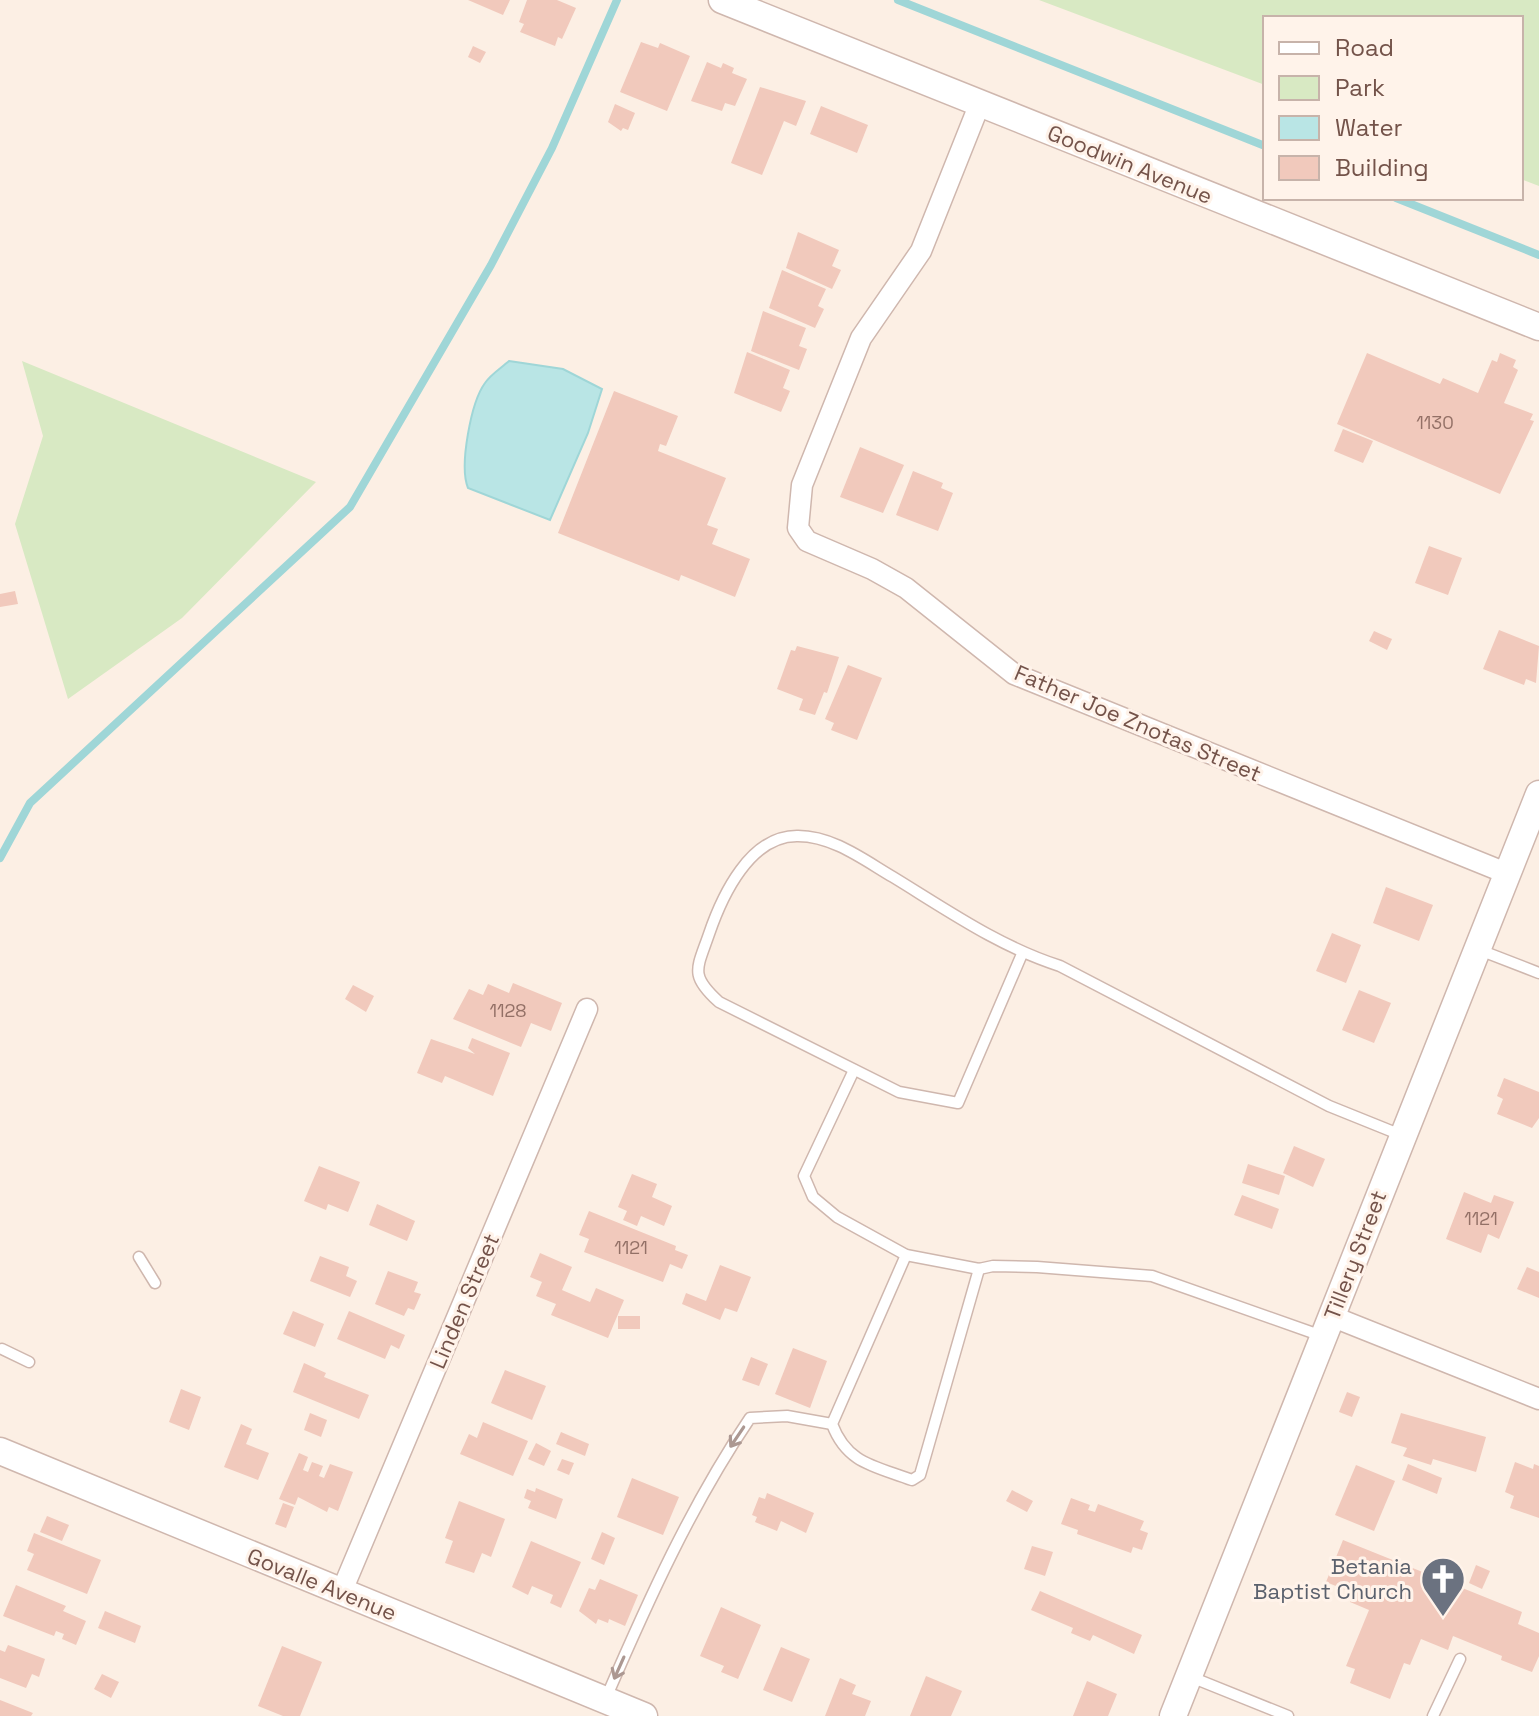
<svg xmlns="http://www.w3.org/2000/svg" width="1539" height="1716" viewBox="0 0 1539 1716" font-family="'Space Grotesk',sans-serif">
<rect width="100%" height="100%" fill="#fcefe4"/>
<g fill="#d8e9c3">
<path d="M1039,0h500v186l-18,-7v-161h-256v67z"/>
<path d="M22,361l294,121 -134,136 -114,81 -53,-175 28,-88z"/>
</g>
<path fill="#b9e5e5" stroke="#9fd6d7" stroke-width="2" d="M509,361l54,8 39,20 -14,44 -38,87 -82,-32c-9,-22 3,-86 17,-105 5,-8 16,-15 24,-22z"/>
<g fill="none" stroke-linecap="round" stroke-linejoin="round">
<g stroke="#9fd6d7" stroke-width="8">
<path d="M898,0l367,146"/>
<path d="M1396,198l143,57"/>
<path d="M0,858l30,-55 320,-296 141,-242 61,-117 65,-148"/>
</g>
</g>
<g fill="#f1c9bc">
<path d="M468,0h42l-7,15z"/>
<path d="M527,0h30l19,8 -14,31 -4,-2 -3,9 -35,-14 4,-8 -5,-2z"/>
<path d="M641,42l17,6 2,-5 30,13 -23,55 -47,-19z"/>
<path d="M473,46l13,6 -6,11 -12,-6z"/>
<path d="M707,62l14,6 2,-5 11,5 -2,5 15,6 -12,27 -10,-3 -3,8 -31,-10z"/>
<path d="M760,87l46,14 -10,25 -12,-5 -22,54 -31,-12z"/>
<path d="M615,104l20,9 -7,17 -5,-2 -2,3 -13,-9z"/>
<path d="M821,106l47,19 -11,28 -47,-19z"/>
<path d="M798,232l41,18 -7,16 9,4 -9,19 -46,-21z"/>
<path d="M782,270l44,19 -8,17 6,3 -9,19 -46,-20z"/>
<path d="M763,311l43,17 -7,18 8,3 -8,21 -48,-19z"/>
<path d="M747,352l43,18 -7,18 7,3 -9,21 -47,-19z"/>
<path d="M1367,353l73,31 3,-6 35,15 14,-33 5,2 3,-9 16,7 -3,7 5,3 -14,33 29,11 -3,6 4,1 -34,73 -163,-70z"/>
<path d="M614,391l64,25 -12,30 -6,-2 -2,7 68,27 -19,47 11,4 -6,15 38,15 -15,38 -54,-22 -2,6 -121,-48z"/>
<path d="M1343,429l30,12 -10,22 -29,-12z"/>
<path d="M860,447l44,18 -21,48 -43,-16z"/>
<path d="M913,471l30,12 -2,5 12,5 -15,38 -42,-16z"/>
<path d="M1429,546l33,12 -14,37 -33,-12z"/>
<path d="M15,591l3,13 -18,3v-13z"/>
<path d="M1499,630l40,16 -3,37 -10,-4 -2,6 -41,-16z"/>
<path d="M1374,631l18,8 -5,11 -18,-9z"/>
<path d="M797,646l42,11 -12,36 -3,-1 -9,23 -16,-5 4,-11 -26,-10 14,-39 4,1z"/>
<path d="M848,665l34,13 -25,62 -26,-10 3,-7 -9,-4z"/>
<path d="M1386,887l47,18 -14,36 -46,-18z"/>
<path d="M1332,933l29,12 -15,38 -30,-12z"/>
<path d="M513,983l49,20 -11,28 -20,-8 -10,24 -68,-28 16,-30 14,6 5,-11 21,9z"/>
<path d="M353,985l21,11 -8,16 -21,-13z"/>
<path d="M1359,990l32,13 -17,40 -32,-13z"/>
<path d="M472,1038l38,15 -17,43 -48,-20 -3,7 -25,-10 14,-34 44,15 -7,-6z"/>
<path d="M1504,1078l35,14v26l-7,10 -35,-14 6,-15 -6,-3z"/>
<path d="M1294,1146l31,13 -12,28 -30,-14z"/>
<path d="M1248,1164l37,12 -6,19 -37,-12z"/>
<path d="M319,1166l41,16 -12,30 -20,-8 -2,6 -22,-9z"/>
<path d="M632,1174l25,10 -5,13 20,9 -8,20 -23,-10 -4,10 -14,-6 4,-9 -9,-4z"/>
<path d="M1464,1192l27,11 3,-8 20,7 -15,37 -11,-5 -7,19 -35,-14z"/>
<path d="M1242,1195l37,14 -7,20 -38,-14z"/>
<path d="M377,1204l38,17 -8,20 -38,-16z"/>
<path d="M589,1211l87,35 -1,4 13,5 -6,14 -12,-5 -7,18 -79,-30 5,-13 -10,-4z"/>
<path d="M540,1253l32,14 -10,23 28,12 6,-14 28,12 -16,38 -57,-23 5,-11 -20,-8 6,-14 -12,-5z"/>
<path d="M320,1256l29,11 -3,9 11,5 -7,16 -40,-16z"/>
<path d="M720,1265l31,12 -14,35 -12,-4 -5,12 -38,-16 4,-11 20,8z"/>
<path d="M1527,1267l12,5v26l-22,-9z"/>
<path d="M388,1271l30,11 -4,10 7,2 -7,16 -6,-2 -4,8 -29,-12z"/>
<path d="M293,1311l31,13 -9,23 -32,-13z"/>
<path d="M349,1311l56,24 -6,14 -8,-4 -6,14 -48,-20z"/>
<rect x="618" y="1316" width="22" height="13"/>
<path d="M793,1348l34,13 -17,47 -35,-14z"/>
<path d="M751,1357l17,7 -9,22 -17,-6z"/>
<path d="M304,1363l22,10 -2,4 45,18 -10,24 -66,-27z"/>
<path d="M505,1370l41,16 -14,34 -41,-17z"/>
<path d="M181,1389l20,8 -12,33 -20,-8z"/>
<path d="M1347,1392l13,5 -8,20 -13,-5z"/>
<path d="M310,1413l17,7 -6,17 -17,-7z"/>
<path d="M1401,1413l85,24 -10,35 -43,-13 -2,6 -28,-9 4,-8 -16,-5z"/>
<path d="M483,1422l45,19 -15,35 -53,-22 9,-20 8,4z"/>
<path d="M241,1424l11,5 -6,15 23,9 -11,27 -34,-13z"/>
<path d="M561,1432l28,12 -4,12 -29,-12z"/>
<path d="M536,1443l15,8 -7,15 -16,-7z"/>
<path d="M299,1453l9,4 -5,13 5,2 4,-10 11,4 -4,10 5,2 6,-14 23,8 -15,39 -9,-4 -2,5 -29,-15 -3,8 -16,-6z"/>
<path d="M562,1459l12,4 -5,12 -12,-5z"/>
<path d="M1515,1462l18,7 1,-5 5,2v52l-29,-10 4,-12 -9,-4z"/>
<path d="M1408,1464l34,14 -5,16 -35,-14z"/>
<path d="M1356,1465l39,16 -21,50 -39,-16z"/>
<path d="M632,1478l47,19 -16,38 -46,-18z"/>
<path d="M536,1488l27,11 -7,20 -28,-11 3,-7 -7,-3 3,-9 8,3z"/>
<path d="M1012,1490l21,11 -6,11 -21,-11z"/>
<path d="M767,1493l47,20 -8,20 -25,-12 -4,10 -22,-9 2,-5 -5,-2 7,-18 6,2z"/>
<path d="M1071,1498l19,7 -2,5 7,2 3,-8 46,17 -4,9 8,3 -6,17 -9,-3 -2,6 -54,-19 1,-4 -17,-6z"/>
<path d="M459,1501l46,18 -14,38 -9,-4 -8,20 -29,-10 8,-22 -8,-3z"/>
<path d="M283,1503l11,4 -8,21 -11,-4z"/>
<path d="M47,1516l22,9 -7,16 -22,-9z"/>
<path d="M602,1532l13,6 -11,27 -13,-6z"/>
<path d="M34,1533l67,27 -14,34 -60,-24 7,-16 -7,-3z"/>
<path d="M1343,1540l179,72 -4,12 21,9v23l-7,16 -31,-12 1,-4 -49,-20 -5,14 -27,-11 -11,26 -6,-2 -14,36 -40,-16 5,-14 -9,-3 23,-56 -19,-8 3,-9 -27,-11z"/>
<path d="M531,1541l50,21 -20,46 -11,-5 3,-8 -21,-9 -4,9 -16,-8z"/>
<path d="M1032,1546l21,6 -8,24 -21,-7z"/>
<path d="M1476,1565l14,6 -8,18 -13,-6z"/>
<path d="M600,1579l38,16 -13,31 -16,-7 -1,4 -10,-4 -2,5 -17,-13 10,-23 6,2z"/>
<path d="M16,1585l50,21 -3,5 23,10 -10,24 -14,-6 2,-5 -8,-3 -2,5 -51,-20z"/>
<path d="M1040,1591l102,44 -8,19 -41,-19 -3,6 -19,-8 2,-5 -42,-18z"/>
<path d="M721,1607l40,18 -23,54 -17,-7 3,-6 -24,-10z"/>
<path d="M105,1611l36,15 -6,17 -37,-15z"/>
<path d="M8,1645l37,14 -6,18 -7,-3 -6,14 -26,-10v-28l5,2z"/>
<path d="M282,1646l40,16 -22,54h-17l-25,-10z"/>
<path d="M781,1647l29,12 -18,43 -29,-12z"/>
<path d="M102,1674l17,8 -8,16 -17,-9z"/>
<path d="M926,1676l36,15 -11,25h-41z"/>
<path d="M840,1678l16,7 -4,9 19,7 -6,15h-40z"/>
<path d="M1087,1681l30,13 -9,22h-35z"/>
<path d="M0,1700l33,13 -2,3h-31z"/>
</g>
<g fill="none" stroke-linecap="round" stroke-linejoin="round">
<g stroke="#cfb7ae" stroke-width="13">
<g id="service">
<path d="M1477,949l62,24"/>
<path d="M1022,954l-64,149 -59,-11 -180,-90c-30,-27 -22,-33 -10,-68 13,-38 41,-99 89,-98 35,0 66,24 95,41 54,33 107,70 167,89l269,140 72,29"/>
<path d="M854,1070l-50,106 9,21 24,20 69,38 73,14 14,-3 44,1 115,9 170,60"/>
<path d="M906,1255l-74,169c15,40 43,42 80,56l8,-5 59,-206"/>
<path d="M139,1257l16,26"/>
<path d="M2,1349l27,13"/>
<path d="M1191,1677l97,39"/>
<path d="M606,1698c42,-97 85,-193 144,-280l37,-2 45,8"/>
<path d="M1433,1716l27,-57"/>
</g>
</g>
<g stroke="#cfb7ae" stroke-width="23">
<g id="minor">
<path d="M980,103l-59,148 -60,87 -59,147 -4,43 9,13 65,28 34,19 108,86 492,199"/>
<path d="M1331,1316l208,83"/>
<path d="M341,1593l246,-584"/>
</g>
</g>
<g stroke="#cfb7ae" stroke-width="29">
<g id="tertiary">
<path d="M722,0l817,327"/>
<path d="M0,1451l644,265"/>
<path d="M1173,1716l366,-922"/>
</g>
</g>
<use href="#service" stroke="#fff" stroke-width="10"/>
<use href="#minor" stroke="#fff" stroke-width="20"/>
<use href="#tertiary" stroke="#fff" stroke-width="26"/>
</g>
<defs><path id="oneway-shaft" d="M-6 0H5M1.5-3L5.5 0L1.5 3" fill="none" stroke-width="1.6" stroke-linecap="round" stroke-linejoin="round" transform="scale(2)"/></defs>
<g stroke="#ac9892">
<use href="#oneway-shaft" transform="translate(737 1437) rotate(124)"/>
<use href="#oneway-shaft" transform="translate(619 1668) rotate(114)"/>
</g>
<defs>
<g id="church-pin" transform="scale(2.3)"><path d="M0 17L-7.5 6A9.5 9.5 0 1 1 7.5 6Z" fill="#6b7280" stroke="#fff3ea"/><path d="M-1.2-6h2.4v3.5h3.3v2.4h-3.3V6h-2.4V-.1h-3.3v-2.4h3.3Z" fill="#fff"/></g>
</defs>
<g fill-rule="evenodd">
<use href="#church-pin" x="1443" y="1579"/>
</g>
<g text-anchor="middle" stroke-width="6" stroke-linejoin="round" paint-order="stroke">
<g font-size="18" fill="#937066">
<text x="1435" y="429">1130</text>
<text x="508" y="1017">1128</text>
<text x="1481" y="1225">1121</text>
<text x="631" y="1254">1121</text>
</g>
<g font-size="22" fill="#74534a" stroke="#fff3ea">
<text transform="translate(1130 164) rotate(22)" y="8">Goodwin Avenue</text>
<text transform="translate(1138 723) rotate(23)" y="8">Father Joe Znotas Street</text>
<text transform="translate(1355 1255) rotate(-69)" y="8">Tillery Street</text>
<text transform="translate(464 1301) rotate(-67)" y="8">Linden Street</text>
<text transform="translate(322 1584) rotate(22)" y="8">Govalle Avenue</text>
</g>
<g font-size="22" fill="#5b616d" stroke="#fff3ea" text-anchor="end">
<text x="1412" y="1574">Betania<tspan x="1412" dy="25">Baptist Church</tspan></text>
</g>
</g>
<rect x="1263" y="16" width="260" height="184" fill="#fff3ea" stroke="#c7b3aa" stroke-width="2"/>
<rect x="1279" y="42" width="40" height="12" fill="#ffffff" stroke="#c7b3aa" stroke-width="2"/>
<text x="1335" y="56" font-size="24" fill="#74534a">Road</text>
<rect x="1279" y="76" width="40" height="24" fill="#d8e9c3" stroke="#c7b3aa" stroke-width="2"/>
<text x="1335" y="96" font-size="24" fill="#74534a">Park</text>
<rect x="1279" y="116" width="40" height="24" fill="#b9e5e5" stroke="#c7b3aa" stroke-width="2"/>
<text x="1335" y="136" font-size="24" fill="#74534a">Water</text>
<rect x="1279" y="156" width="40" height="24" fill="#f1c9bc" stroke="#c7b3aa" stroke-width="2"/>
<text x="1335" y="176" font-size="24" fill="#74534a">Building</text>
</svg>
